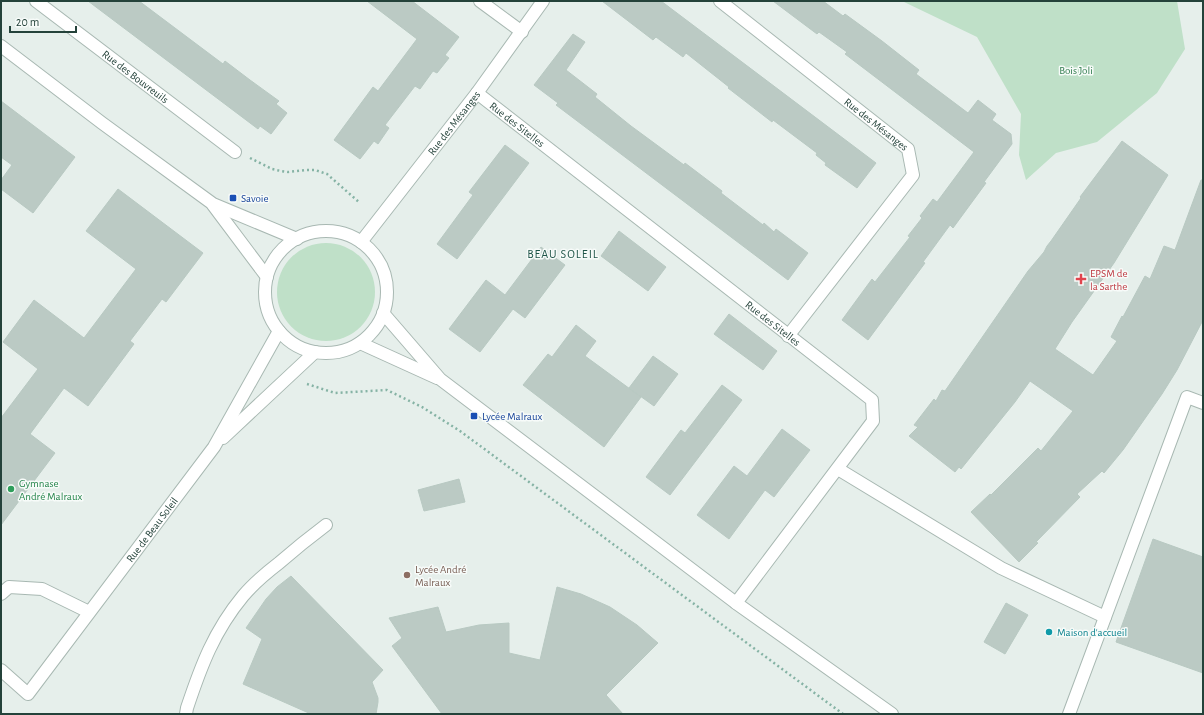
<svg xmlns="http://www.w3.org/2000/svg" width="1204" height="715" viewBox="0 0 1204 715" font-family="'Alegreya Sans',sans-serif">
<rect width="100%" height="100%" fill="#e6efeb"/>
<g fill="#bfe0c8">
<path d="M902,1h275l8,48 -28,44 -60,49 -41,11 -30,27 -7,-25 2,-41 -44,-77z"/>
<circle cx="326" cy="292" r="49"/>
</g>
<g fill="#bbcac4" stroke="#b8c9c2">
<path d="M88,1h51l84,63 2,-3 25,19 29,21 -3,3 11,9 -16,21 -11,-8 -2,3z"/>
<path d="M367,1h45l47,36 -14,18 4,3 -12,15 -4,-2 -13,18 -5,-3 -30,39 4,3 -11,16 -4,-3 -14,18 -26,-19 39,-53 5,4 39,-52z"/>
<path d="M602,1h59l215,162 -19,25 -32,-23 1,-2 -10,-8 1,-2 -44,-33 -1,2 -44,-34 1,-1 -43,-34 -3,4 -27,-20 -3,3z"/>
<path d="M773,1h50l20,15 2,-2 37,27 37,29 -3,4 52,39 10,-13 18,14 -4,6 19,14 1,10 -28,38 2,1 -33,45 -3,-3 -27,37 2,1 -57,77 -26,-20 30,-41 3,3 35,-45 -2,-1 14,-18 -2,-2 13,-17 4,3 37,-50 -129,-98 2,-2 -28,-20 -2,2z"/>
<path d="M573,34l12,8 -19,28 31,24 -2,3 36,29 53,39 1,-2 37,28 -1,2 42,32 1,-2 10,9 2,-3 32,24 -20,27 -232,-175 2,-2 -24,-18z"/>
<path d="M1,101l74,56 -42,56 -32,-24v-9l11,-15 -11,-8z"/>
<path d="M1122,141l46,34 -54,88 -42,59 -17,27 38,26 24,-34 -6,-4 11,-21 1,1 22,-41 5,3 14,-33 11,4 26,-70h2v140l-26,50 -15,24 -39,56 -19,23 -2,-2 -25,23 3,3 -44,45 2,1 -19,19 -48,-50 19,-18 1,1 47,-47 3,3 32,-40 -43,-30 -15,21 -54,67 -2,-2 -4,5 -46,-36 9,-9 -4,-2 20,-26 2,2 6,-11 3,1 83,-120 16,-19 3,-6 4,-5 30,-43 -1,-1z"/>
<path d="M505,145l24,18 -72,96 -20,-15 36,-49 -4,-3z"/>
<path d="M118,189l85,64 -37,49 -4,-3 -32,42 4,3 -46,62 -24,-18 -34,46 25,19 -54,72v-107l37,-49 -35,-27 31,-42 50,38 52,-69 -50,-38z"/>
<path d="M619,231l47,36 -18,24 -47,-35z"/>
<path d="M541,247l24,18 -40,53 -12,-9 -33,43 -31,-23 37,-49 19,15z"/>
<path d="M729,314l48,37 -14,19 -49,-36z"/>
<path d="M576,325l20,16 -11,15 56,41 -37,50 -81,-62 25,-31 4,3z"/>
<path d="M653,356l25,18 -24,32 -25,-18z"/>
<path d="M722,385l20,15 -72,95 -24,-18 35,-47 4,3z"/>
<path d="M782,429l28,21 -36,47 -9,-7 -36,49 -32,-24 37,-49 13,10z"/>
<path d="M459,479l6,23 -41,9 -6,-21z"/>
<path d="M1153,539l50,18v116l-87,-31z"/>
<path d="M291,576l92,94 -11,12 6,16v4l-2,12h-65l-68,-30 19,-45 -16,-11 20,-29 11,-12z"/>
<path d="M557,587l24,7 29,13 27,18 21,18 -52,52 17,19h-181l-50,-68 10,-8 -13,-20 49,-11 8,25 33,-7 30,-2v30l31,7z"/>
<path d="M1006,603l22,12 -23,39 -21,-12z"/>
</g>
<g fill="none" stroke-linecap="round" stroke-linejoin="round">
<g stroke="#a8b8b2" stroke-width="14">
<g id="service">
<path d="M838,469l163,99 104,49"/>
<path d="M186,714l1,-6c14,-42 27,-77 56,-112 10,-12 23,-23 36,-33 15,-13 31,-26 47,-38"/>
<path d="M1069,714l118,-317 16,6"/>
</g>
</g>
<g stroke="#a8b8b2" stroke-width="14">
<g id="minor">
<path id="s1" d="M36,1l199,151"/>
<path d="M480,1l42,31"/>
<path id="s2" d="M720,1l188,148 5,26 -125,161"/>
<path id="s3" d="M477,93l395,307 1,21 -137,182"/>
<path id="s4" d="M361,242l116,-149 66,-92"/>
<path d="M223,438l92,-86"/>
<path d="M1,594l8,-7 33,2 47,23"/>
<path id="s5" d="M1,670l27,24 186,-247 65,-116"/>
</g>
</g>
<g stroke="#a8b8b2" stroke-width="14">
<g id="tertiary">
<path d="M1,46l101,77 111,81 84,35"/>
<path d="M213,205l54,72"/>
<circle cx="326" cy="292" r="61"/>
<path d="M383,313l57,66 296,224 156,111"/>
<path d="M360,343l77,35"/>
</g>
</g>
<g stroke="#86b3a5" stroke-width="2.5" stroke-dasharray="2 3" stroke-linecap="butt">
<path d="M250,158l22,11 9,2 7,1 18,-2h9l12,4 33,29"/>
<path d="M307,384l28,9 52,-3 35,17 38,24 383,283"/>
</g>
<use href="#service" stroke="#fff" stroke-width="12"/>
<use href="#minor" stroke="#fff" stroke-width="12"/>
<use href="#tertiary" stroke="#fff" stroke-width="12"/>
</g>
<g fill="#1a4fb4" stroke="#f7fbf9" stroke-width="1.5">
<rect x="229" y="194" width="8" height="8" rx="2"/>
<rect x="470" y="412" width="8" height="8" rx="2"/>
</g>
<path fill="#e0444e" stroke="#f7fbf9" stroke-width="1.5" d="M1079 273h4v4h4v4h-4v4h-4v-4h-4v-4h4z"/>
<circle fill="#2e9e5b" stroke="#f7fbf9" stroke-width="1.5" cx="11" cy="489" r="4"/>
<circle fill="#8d6e63" stroke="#f7fbf9" stroke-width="1.5" cx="407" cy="575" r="4"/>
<circle fill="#0f9aa8" stroke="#f7fbf9" stroke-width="1.5" cx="1049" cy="632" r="4"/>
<g text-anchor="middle" stroke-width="3" stroke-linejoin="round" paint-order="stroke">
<g font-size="11" fill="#2d7a4b" stroke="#f7fbf9">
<text x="1076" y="74">Bois Joli</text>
</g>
<g font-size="11" fill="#24423a" stroke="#f7fbf9">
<text dy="4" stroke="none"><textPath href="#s1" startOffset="125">Rue des Bouvreuils</textPath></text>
<text dy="4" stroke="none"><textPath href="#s4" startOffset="151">Rue des Mésanges</textPath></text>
<text dy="4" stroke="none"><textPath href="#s3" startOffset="51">Rue des Sitelles</textPath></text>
<text dy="4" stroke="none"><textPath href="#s2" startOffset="199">Rue des Mésanges</textPath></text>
<text dy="4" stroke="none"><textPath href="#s3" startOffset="375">Rue des Sitelles</textPath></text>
<text dy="4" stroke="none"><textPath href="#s5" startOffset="242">Rue de Beau Soleil</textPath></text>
</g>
<g font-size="11" fill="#164399" stroke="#f7fbf9" text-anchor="start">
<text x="241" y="202">Savoie</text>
<text x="482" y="420">Lycée Malraux</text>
</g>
<g font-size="11" fill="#be3a42" stroke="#f7fbf9" text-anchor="start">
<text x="1090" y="277">EPSM de<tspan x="1090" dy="13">la Sarthe</tspan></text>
</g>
<g font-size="11" fill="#27864d" stroke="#f7fbf9" text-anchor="start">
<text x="19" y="487">Gymnase<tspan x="19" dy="13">André Malraux</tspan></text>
</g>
<g font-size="11" fill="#785e54" stroke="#f7fbf9" text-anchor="start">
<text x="415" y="573">Lycée André<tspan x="415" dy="13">Malraux</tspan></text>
</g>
<g font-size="11" fill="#0d838f" stroke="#f7fbf9" text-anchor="start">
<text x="1057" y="636">Maison d'accueil</text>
</g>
<g font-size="12" letter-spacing="1" fill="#1f5548" stroke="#f7fbf9">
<text x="563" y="258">BEAU SOLEIL</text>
</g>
</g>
<rect width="1204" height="715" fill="none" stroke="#24423a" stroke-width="4"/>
<path d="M10 26v6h66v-6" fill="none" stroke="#24423a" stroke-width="2"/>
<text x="16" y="26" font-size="12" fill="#24423a" stroke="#f7fbf9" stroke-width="3" paint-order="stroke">20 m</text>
</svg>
